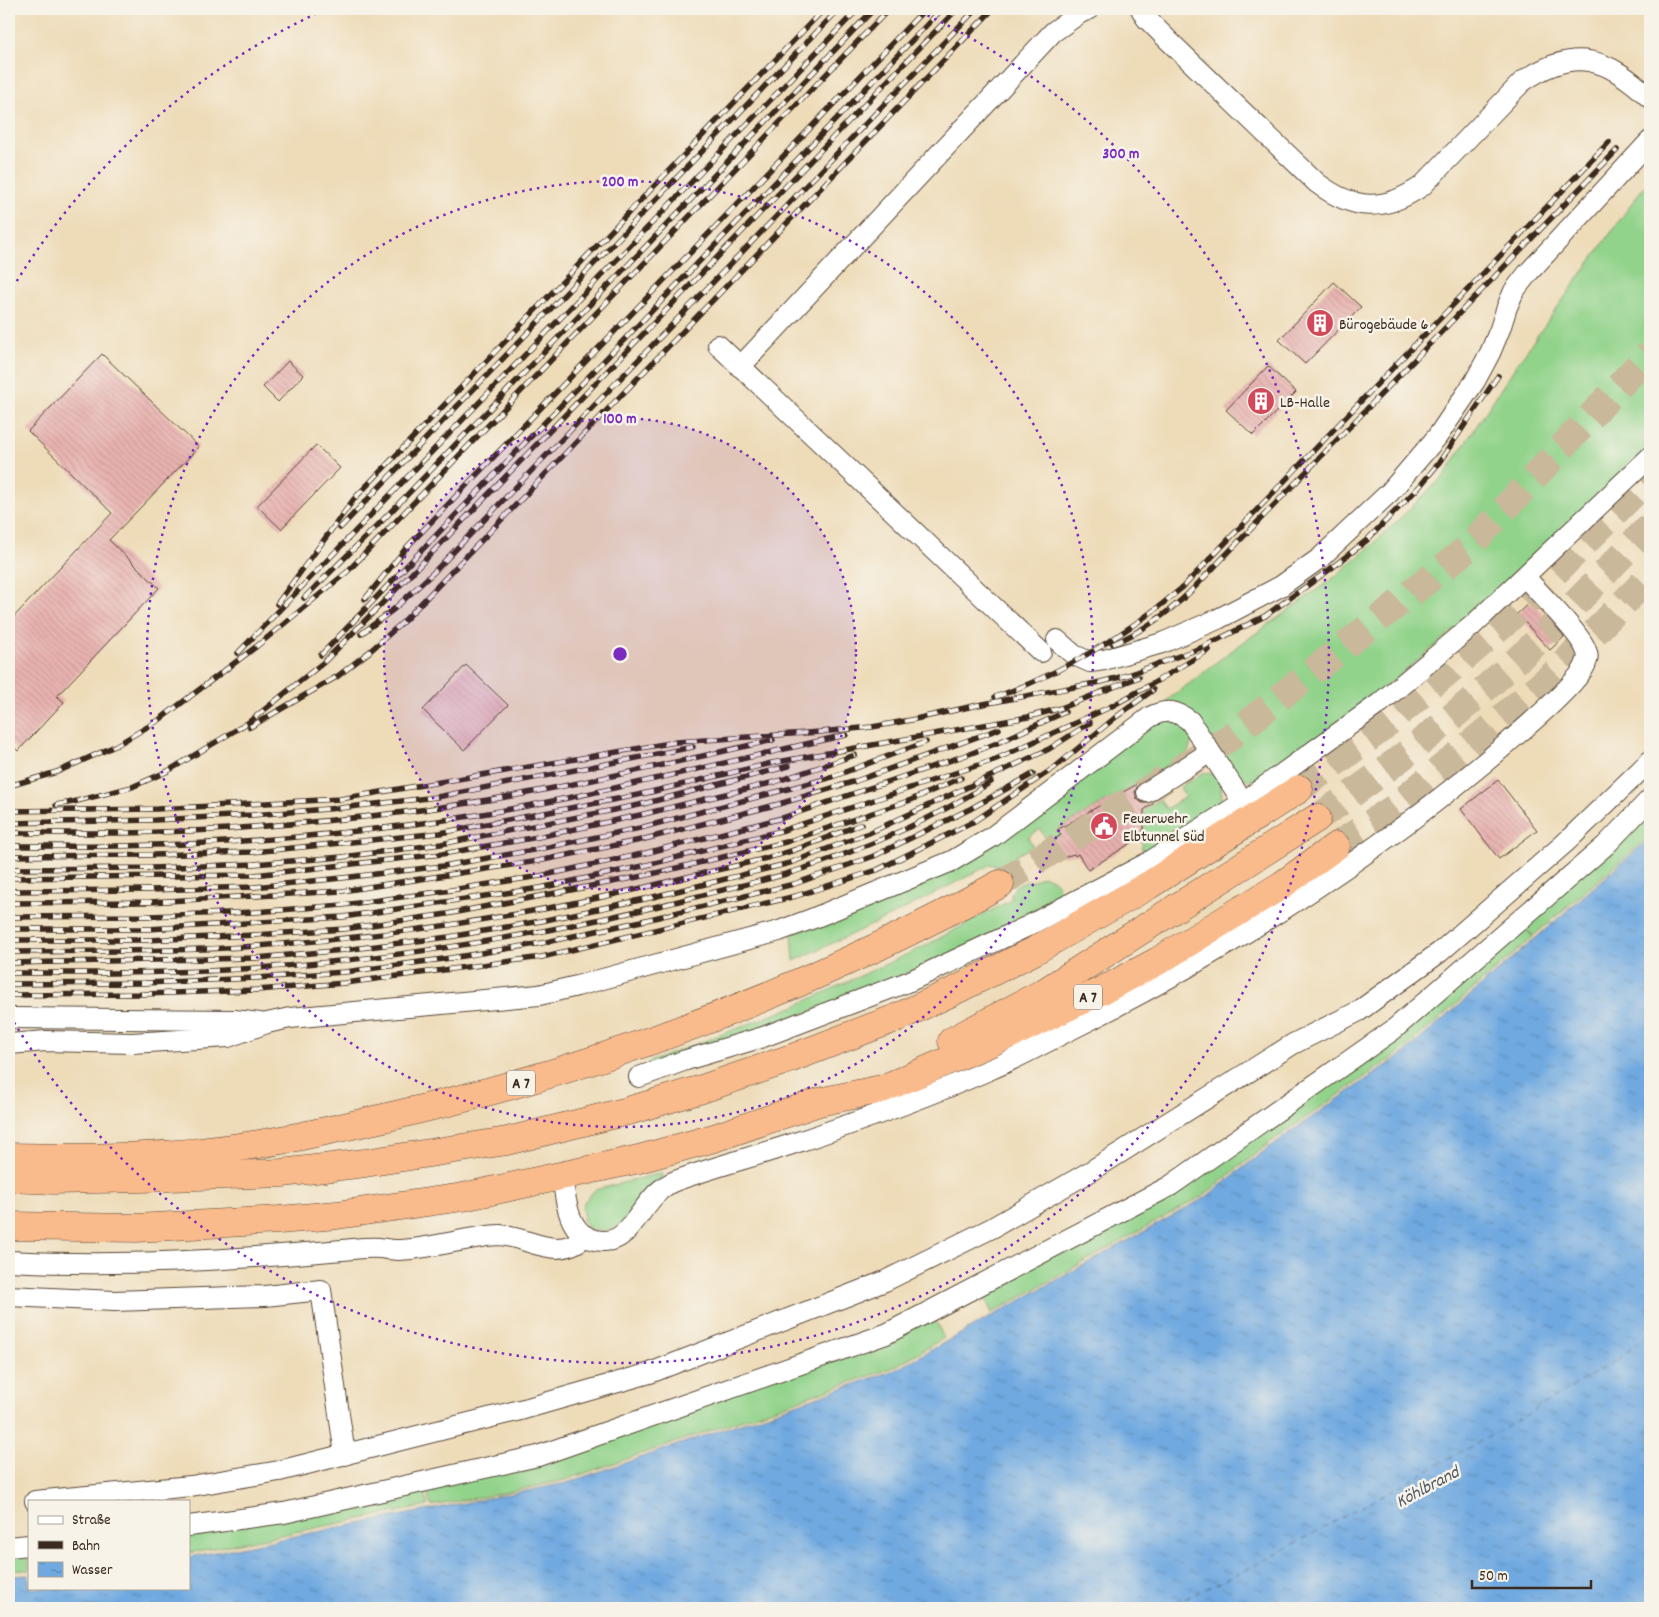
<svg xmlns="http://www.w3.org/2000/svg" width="1659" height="1617" viewBox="0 0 1659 1617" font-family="Dekko,sans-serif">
<defs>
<pattern id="water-ripples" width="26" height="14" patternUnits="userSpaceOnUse" patternTransform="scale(1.25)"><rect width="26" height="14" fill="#6fa9e0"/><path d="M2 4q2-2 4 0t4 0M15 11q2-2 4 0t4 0" fill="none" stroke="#5c8ab5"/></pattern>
<pattern id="building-back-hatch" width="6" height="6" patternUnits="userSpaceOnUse" patternTransform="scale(1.25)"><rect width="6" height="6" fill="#e8b2b0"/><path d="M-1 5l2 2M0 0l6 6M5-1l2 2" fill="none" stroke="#c89997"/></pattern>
</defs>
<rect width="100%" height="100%" fill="#f7f3e8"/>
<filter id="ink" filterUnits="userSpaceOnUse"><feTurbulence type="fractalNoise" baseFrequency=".02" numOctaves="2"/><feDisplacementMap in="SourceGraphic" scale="10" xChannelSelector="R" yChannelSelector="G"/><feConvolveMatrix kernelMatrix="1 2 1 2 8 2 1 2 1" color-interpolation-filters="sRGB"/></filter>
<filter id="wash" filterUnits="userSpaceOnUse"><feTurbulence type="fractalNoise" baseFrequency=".0096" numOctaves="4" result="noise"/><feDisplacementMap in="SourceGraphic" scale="20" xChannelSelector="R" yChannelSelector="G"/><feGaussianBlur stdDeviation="1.12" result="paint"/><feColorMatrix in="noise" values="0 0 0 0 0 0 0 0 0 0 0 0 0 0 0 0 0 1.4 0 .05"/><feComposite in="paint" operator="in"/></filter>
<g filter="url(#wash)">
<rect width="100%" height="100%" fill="#eedcb9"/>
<g fill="#92d38b" stroke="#667e54">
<path d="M1650,178v269c-95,95 -195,186 -301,269 -29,23 -60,43 -89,64h-12l-11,-4 -58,-72 -13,-3 28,-21 33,-26 105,-75 39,-33 73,-70 73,-112z"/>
<path d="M1166,720l13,3 13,17 -4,13 -47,29 -83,47 3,6 -13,7 -8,-13 -12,8 5,9 -18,10 2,4 -13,8 -2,-3 -4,2 -7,-3 -96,50 -101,47 -2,-27 84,-33 276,-177z"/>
<path d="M1204,772l12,3c5,11 8,19 4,31l-75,47 -4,-6 2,-2 -4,-7c7,-9 6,-17 1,-26l20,-13 6,10 19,-12 -5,-10z"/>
<path d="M1650,802v34l-117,100 -12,-14z"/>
<path d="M1044,876c13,3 18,12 14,24l-120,61 -134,53 -156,54 -1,-5 146,-56 130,-60 88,-47v-7l4,-5 -1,-1 15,-7 1,2z"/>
<path d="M1520,924l13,13 -132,115 -133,92 -64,51 -212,118 -11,-23 191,-100z"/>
<path d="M661,1173l1,4 -17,14 -24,33 -12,6 -10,1 -9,-2 -8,-9 2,-1 -2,-10 2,-7 11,-12z"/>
<path d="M932,1314l12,24 -52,30 -327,112 -71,15 -63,11 -6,-22z"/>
<path d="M422,1485l6,21 -239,47v-22z"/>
<path d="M29,1551v19l-20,1v-18z"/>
</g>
<path fill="url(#water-ripples)" stroke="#556a7f" d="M1650,838v770h-1641v-32l20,-1v13h160v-31l377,-74 329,-113 311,-173 63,-50 134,-93z"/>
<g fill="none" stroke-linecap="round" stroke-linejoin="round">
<path stroke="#4d5662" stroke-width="1" stroke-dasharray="6 5" stroke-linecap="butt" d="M1165,1608l87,-41 251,-138 115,-70 32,-26"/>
</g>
<g id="blocks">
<g fill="url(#building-back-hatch)">
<path d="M1334,282l27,25 -56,57 -26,-24z"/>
<path d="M102,354l97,93 -90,93 50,48 -102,108 7,6 -46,49 -9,-9v-120l103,-109 -84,-82z"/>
<path d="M288,361l15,14 -25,27 -15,-15z"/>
<path d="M1268,366l28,26 -43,43 -27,-25z"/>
<path d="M316,445l24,23 -59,61 -24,-23z"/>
<path d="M1531,601l33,36 -14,13 -33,-36z"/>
<path d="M466,665l42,40 -44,45 -41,-40z"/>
<path d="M1498,780l39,50 -38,29 -38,-50z"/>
<path d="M1139,783l-4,9 2,7 5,4h12l-10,7v19l-5,9 -51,32 -10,-16 -3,2 -1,-2 -10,3 -4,-3 -5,-9v-6l6,-4 -4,-5z"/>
</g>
</g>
</g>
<g filter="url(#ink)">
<use href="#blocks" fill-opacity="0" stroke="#564535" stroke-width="1"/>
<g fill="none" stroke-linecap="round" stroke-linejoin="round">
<g stroke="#cab89a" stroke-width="28" stroke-dasharray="28 14" stroke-linecap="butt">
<path d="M1299,789l78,-57 128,-109 145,-146"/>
<path d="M1317,818c75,-50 144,-106 211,-168 42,-39 82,-83 122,-124"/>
<path d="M1336,846l58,-38 161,-135 95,-97"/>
<path d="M1000,884l229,-146 239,-190 182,-195"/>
</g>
<g stroke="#564535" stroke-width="22">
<g id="minor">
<path d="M1141,9l5,9 22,22 149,143c37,28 67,29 105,3l100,-104c52,-36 85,-25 128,16"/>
<path d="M718,345l323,307"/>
<path d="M740,367l313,-335 27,-19 10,-4"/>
<path d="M1057,640l17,15 16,7 14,-2 58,-17 56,-24 63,-33 39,-28 70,-66 47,-55 38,-56 15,-28 10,-24 7,-22 7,-16 14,-18 122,-132"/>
<path d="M1147,792l63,-40"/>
<path d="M9,1018l225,2 26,3"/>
<path d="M9,1044l37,-3 86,2 96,-6 39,-14 23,-5 249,-23 38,-9 202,-55 35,-13 138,-57 40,-24 158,-120c16,-9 27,-6 40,4l53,81"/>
<path d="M639,1077l47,-17 77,-23 147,-56 118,-55 121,-64 94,-60 137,-99 93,-78 177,-168"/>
<path d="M562,1175c4,27 6,67 43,66 29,0 38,-48 70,-60 38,-14 78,-24 117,-37 66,-22 133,-46 197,-74 29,-12 57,-28 85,-42 149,-74 288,-164 416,-270 18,-16 91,-75 96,-95 2,-4 2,-9 0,-13 -5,-16 -48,-58 -61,-73"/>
<path d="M9,1261c111,6 222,-1 333,-11 12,-1 26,-3 38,-2 6,1 13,2 19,2 28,-1 55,-9 82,-13 6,-1 13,-2 19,-2 32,3 56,27 86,1"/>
<path d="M9,1296l105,5 151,-5 56,-6 24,165"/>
<path d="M35,1501l156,-15 88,-15 245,-62 126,-36 235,-92 107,-53 99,-57 202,-127 66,-33 81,-59 125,-109 85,-82"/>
<path d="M189,1526l95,-13 254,-57 348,-122 284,-148 223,-156 213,-185 44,-46"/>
<path d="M9,1547l20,-2"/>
</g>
</g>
<g stroke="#564535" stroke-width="29">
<g id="highway">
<path d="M952,1041l91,-48 274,-175"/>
<path d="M9,1157c83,2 167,1 250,-13 44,-7 89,-18 133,-28 213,-49 417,-127 608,-232"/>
<path d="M9,1178l45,2 87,-2 141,-5 83,-10 142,-22 121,-30 74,-22 90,-31 104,-40 56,-26 82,-41 115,-66 150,-96"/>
<path d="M9,1226l127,2 143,-8 58,-5 126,-18 176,-38 75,-21 105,-36 63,-13 138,-59 91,-44 47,-25 124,-76 54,-39"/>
</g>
</g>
<use href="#minor" stroke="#fff" stroke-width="20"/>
<use href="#highway" stroke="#fabb8c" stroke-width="28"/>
<g stroke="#3b2a1e" stroke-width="5.5">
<g id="rail">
<path d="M340,528l499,-519"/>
<path d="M304,598l76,-75 494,-514"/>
<path d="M365,599l42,-52 518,-538"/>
<path d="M277,604l77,-105 470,-490"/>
<path d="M361,634l33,-25 40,-37 542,-563"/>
<path d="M1113,644c30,-13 54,-30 77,-52l427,-442"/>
<path d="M238,653l620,-644"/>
<path d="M321,655l621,-646"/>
<path d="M995,697c67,-23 135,-65 188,-110l426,-445"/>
<path d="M250,727l88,-51 31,-24 35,-31 589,-612"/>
<path d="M9,786l48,-14 58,-26 44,-26 98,-74 90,-74 542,-563"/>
<path d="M56,805l17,-3 59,-15 36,-16 81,-49 75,-60 99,-100 534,-553"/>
<path d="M9,811l148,-2 183,-10 336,-57 144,-10 52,-5 39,-7 67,-15 123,-23 27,-7 75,-28 62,-31 64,-46 38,-30 53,-54 18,-22 60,-88"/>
<path d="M9,823l146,-3 97,-5 88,-7 97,-11 256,-50"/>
<path d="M9,833c81,0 163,1 244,-6 94,-7 193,-18 285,-36 79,-15 157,-33 235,-51"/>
<path d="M9,846c48,0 96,1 145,-1 95,-2 190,-11 284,-24 137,-20 273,-56 408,-86"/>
<path d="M9,856l144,-1 100,-3 187,-19 198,-38 134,-32 256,-46 33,-9 78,-31"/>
<path d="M9,869l143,-1 101,-4 89,-7 99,-13 198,-39 150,-39"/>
<path d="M9,878l245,-3 188,-21 96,-17 102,-22 135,-33 80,-27"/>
<path d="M9,891l141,-1 104,-3 88,-9 101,-12 96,-17 101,-21 189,-50 97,-36"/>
<path d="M9,903l141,-1 192,-11 196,-30 103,-21 138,-36 77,-23 143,-52"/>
<path d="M9,917l140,-1 106,-4 88,-7 102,-14 95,-15 102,-22 140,-36 190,-65 25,-10 68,-31"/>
<path d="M9,929h139l195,-12 197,-29 103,-22 141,-36 210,-70 116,-53 42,-23 57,-34"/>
<path d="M9,940h138l108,-5 89,-6 103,-15 196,-38 143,-34 125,-42 50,-22"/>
<path d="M9,952c82,-1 166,0 248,-6 145,-10 289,-33 430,-69 34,-8 68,-15 101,-25 25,-8 49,-19 74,-28"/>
<path d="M9,963l247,-5 88,-8 105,-13 92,-16 104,-22 145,-36 79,-30 180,-84 41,-26"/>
<path d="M9,973c83,0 166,1 249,-5 149,-10 297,-35 441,-72 31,-8 63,-15 94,-24 69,-22 138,-51 198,-90"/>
<path d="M9,984l136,-1 111,-5 89,-6 106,-14 91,-15 104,-23 148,-36 80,-28 96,-47 63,-35"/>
<path d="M9,995l135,-1 113,-4 88,-7 197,-26 254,-61 81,-26 96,-48 81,-54 62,-51 37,-27"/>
</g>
</g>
<use href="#rail" stroke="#f7f3e8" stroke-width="4" stroke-dasharray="11" stroke-linecap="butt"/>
</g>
</g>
<circle cx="620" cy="654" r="236" fill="#7b2cbf" fill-opacity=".12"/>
<g fill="none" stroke="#7b2cbf" stroke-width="2.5" stroke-dasharray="2.5 5">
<circle cx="620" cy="654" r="236"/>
<circle cx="620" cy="654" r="473"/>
<path d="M9 294A709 709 0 0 1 326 9M914 9A709 709 0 1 1 9 1014"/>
</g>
<defs>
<g id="building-disc" transform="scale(1.4375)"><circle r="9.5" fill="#d1495b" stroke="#f7f3e8"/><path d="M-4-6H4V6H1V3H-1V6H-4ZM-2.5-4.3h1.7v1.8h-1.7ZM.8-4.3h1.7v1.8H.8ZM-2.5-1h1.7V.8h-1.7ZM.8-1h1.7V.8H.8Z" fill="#fff"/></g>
<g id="civic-disc" transform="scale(1.4375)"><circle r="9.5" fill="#d1495b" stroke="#f7f3e8"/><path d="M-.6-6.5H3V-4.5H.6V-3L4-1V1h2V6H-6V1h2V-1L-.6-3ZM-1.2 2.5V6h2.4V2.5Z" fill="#fff"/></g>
</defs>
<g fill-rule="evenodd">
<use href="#building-disc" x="1320" y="323"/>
<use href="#building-disc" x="1261" y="401"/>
<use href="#civic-disc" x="1104" y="826"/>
</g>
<g text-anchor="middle" stroke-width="5" stroke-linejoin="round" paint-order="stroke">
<g fill="#f7f3e8" stroke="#73665b" stroke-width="1">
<rect x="1074" y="984.5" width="28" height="25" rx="4"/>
<rect x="507" y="1070.5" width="28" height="25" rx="4"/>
</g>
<g font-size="15" font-weight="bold" fill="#3b2a1e">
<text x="1088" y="1002">A 7</text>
<text x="521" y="1088">A 7</text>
</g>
<g font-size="16" fill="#3b2a1e" stroke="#f7f3e8" text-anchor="start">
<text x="1339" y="329">Bürogebäude 6</text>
<text x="1280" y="407">LB-Halle</text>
<text x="1123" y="823">Feuerwehr<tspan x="1123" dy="18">Elbtunnel Süd</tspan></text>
</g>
<g font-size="18" font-style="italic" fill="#4d5662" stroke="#f7f3e8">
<text transform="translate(1427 1486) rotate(-28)" y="6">Köhlbrand</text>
</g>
</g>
<circle cx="620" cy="654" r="8" fill="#7b2cbf" stroke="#f7f3e8" stroke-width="2.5"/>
<g font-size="15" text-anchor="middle" font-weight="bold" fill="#7b2cbf" stroke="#f7f3e8" stroke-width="5" stroke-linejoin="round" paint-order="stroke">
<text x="1121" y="158">300 m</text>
<text x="620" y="186">200 m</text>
<text x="620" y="423">100 m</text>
</g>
<rect width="1659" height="1617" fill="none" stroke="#f7f3e8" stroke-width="30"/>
<rect x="28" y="1500" width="162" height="90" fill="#f7f3e8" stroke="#aca397"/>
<rect x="38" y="1516" width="25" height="8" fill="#ffffff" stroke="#aca397"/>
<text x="72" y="1524" font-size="15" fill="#3b2a1e">Straße</text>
<rect x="38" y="1541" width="25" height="8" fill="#3b2a1e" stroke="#aca397"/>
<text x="72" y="1550" font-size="15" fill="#3b2a1e">Bahn</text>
<rect x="38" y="1562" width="25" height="15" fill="url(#water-ripples)" stroke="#aca397"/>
<text x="72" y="1574" font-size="15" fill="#3b2a1e">Wasser</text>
<path d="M1472 1580v8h119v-8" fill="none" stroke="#3b2a1e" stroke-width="2.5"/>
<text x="1479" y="1580" font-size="15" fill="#3b2a1e" stroke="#f7f3e8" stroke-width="4" paint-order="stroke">50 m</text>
</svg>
